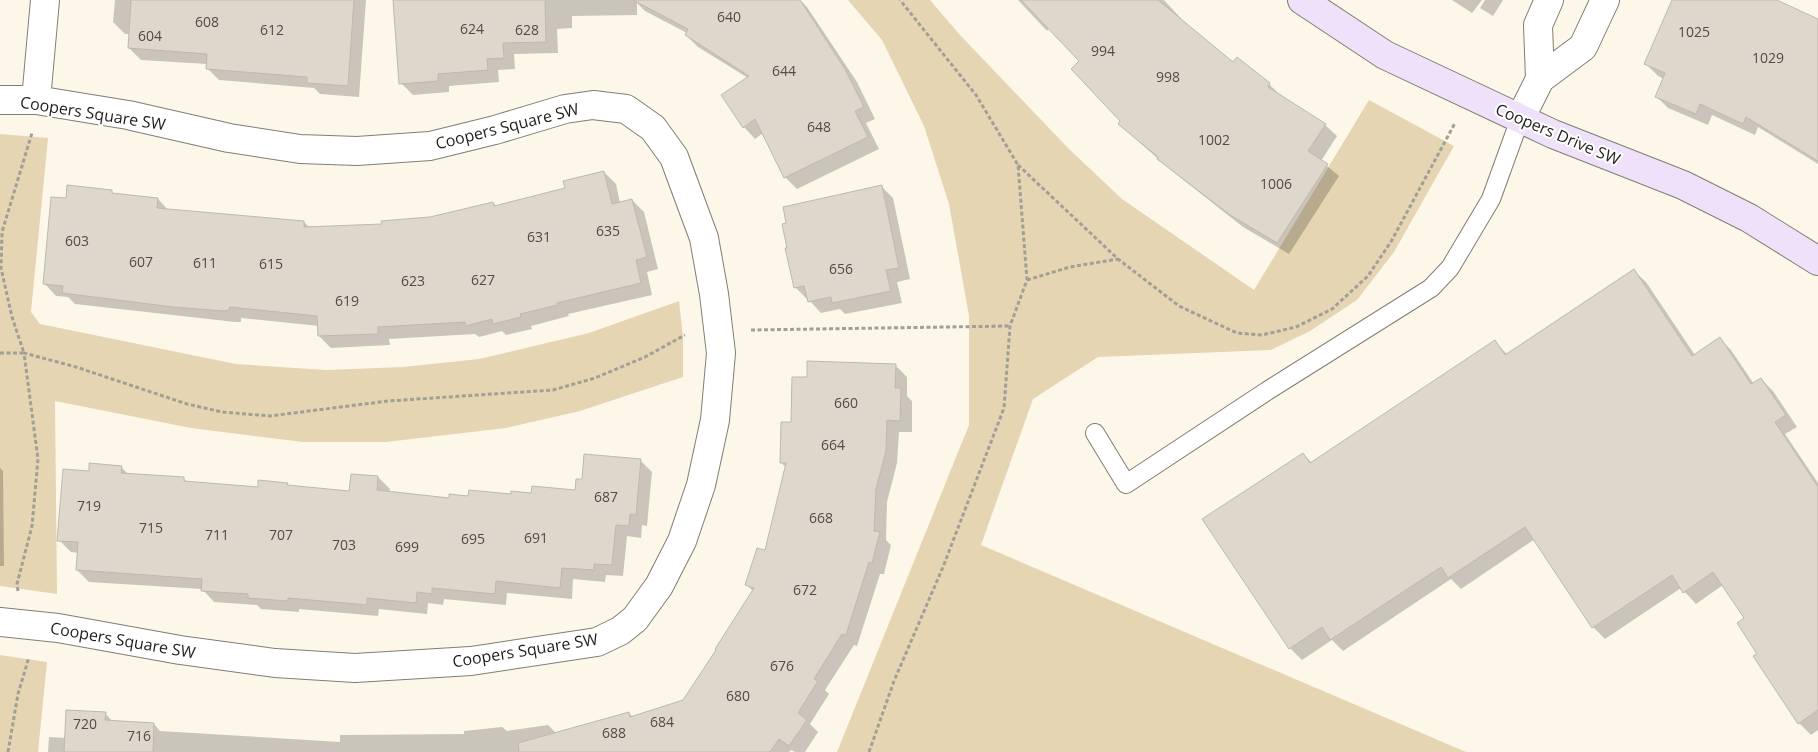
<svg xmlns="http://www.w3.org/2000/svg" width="1818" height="752" viewBox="0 0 1818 752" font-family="'Open Sans',sans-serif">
<rect width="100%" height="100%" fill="#fdf7ea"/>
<g fill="#e5d5b3">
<path d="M848,0h82l30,35 109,114 53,50 132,91 115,-190 85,46 -60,106 -37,48 -47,31 -39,19 -173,7 -65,42 -52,146 485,207h-629l132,-327v-109l-20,-112 -25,-78 -42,-86z"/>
<path d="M0,134l48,4 -17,174 9,12 196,40 90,6 77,-3 76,-8 110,-26 90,-32 4,36v40l-103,34 -74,17 -120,14h-83l-112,-14 -136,-27 2,193 -57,-8z"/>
<path d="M0,655l47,7 -9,90h-38z"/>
</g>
<g fill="#0003">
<path d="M115,0h251l-7,97 -39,-3 -6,-6 -95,-8 -12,-12v-4l-66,-4 -12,-12 1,-14h-5l-12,-12z"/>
<path d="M395,0h405l7,7 50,75 18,37 -9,4 13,26 -82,40 -12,-12 -22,-44 -8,6 -11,-12 4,-49 -50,-31 -12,-12 1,-2 -42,-22 -8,-8v12l-65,1v12l-15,1 1,24 -44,1 1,15 -17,1 1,12 -50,4v6l-36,3 -12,-12z"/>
<path d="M1018,0h146l23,25 46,38 36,21 12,12 44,29 12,11 -16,25 18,15 -50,78 -46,-27 -72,-57 -40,-35 -12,-11 3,-3 -41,-60 -32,-33 -2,3z"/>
<path d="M1452,0h30l-10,13z"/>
<path d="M1485,0h18l-10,16 -13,-8z"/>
<path d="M1673,0h85l60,20v144l-60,-37 -3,8 -43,-20 -4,10 -40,-17 -12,-12 8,-17 -6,-3 -12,-12z"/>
<path d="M604,172l12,12 4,19 12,-3 12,12 14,57 -11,3 5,23 -84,19 1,2 -38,10 1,3 -26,6 -4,-4 -23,6 -4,-3 -86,5 1,6 -59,3 -12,-12v-10l-78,-8v4h-6l-160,-18 -7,-7 -12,-1 -11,-12 22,-85 44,-8 4,4 43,4 10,11 136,12 6,6 73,-3 47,-7 63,-15 3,3 70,-17z"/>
<path d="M881,186l12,12 17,81 -13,3 5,21 -57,11 -5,-5 -19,4 -13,-14h-1l-12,-12z"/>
<path d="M1634,271l12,11 49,73 25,-16 11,11 23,34 7,-5 12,12 24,36 -12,7 33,49v247l-7,5 -12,-12 -40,-69 -13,-36 -23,-33 -27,19 -15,-16 -76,51 -12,-12 -58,-88 -74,50 -10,-10 -108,72 -11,-11 -30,20 -12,-12 13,-194 9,9 183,-121 13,13z"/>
<path d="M895,365l12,12v19l5,5v31h-13l-2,31 -10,39 -1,38 5,5 -7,29h-4l-23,72 -3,-1 -29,45 4,4 -19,30 8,8 -13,20h-10l-4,-2 -2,2h-741l1,-15 17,1 39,-25 8,9 41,2 6,7 180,11v-7l124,-1v-3l38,-4 5,4 41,-6 9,9 72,-21 4,4 51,-16 69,-110 -6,-6 18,-33 21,-84 -5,-6 27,-83z"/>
<path d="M640,460l12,12 -5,54 -5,-1 -1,13 -14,-2 -4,40 -17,-1 -1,7 -32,-3 -1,20 -65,-6 -1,12 -62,-6 -1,6 -15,-2 -1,11 -48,-5 -1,7 -79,-7v3l-38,-3 -4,-4 -43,-3 -12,-13 -113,-7 -12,-12 2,-17 -8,-1 -12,-12 31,-68 31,-5 8,8 54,3 4,4 72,6 28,-4 3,3 60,5 28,-15 12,12 -1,4 61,6 126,-7 7,-11z"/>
<path d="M0,468l3,3 1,95h-4z"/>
</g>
<g fill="#ded8cc" stroke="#bfb9ac">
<path d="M131,0h223l-6,86 -41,-3v-6l-101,-8 1,-15 -79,-6z"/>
<path d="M393,0h152l1,42 -43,1 1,15 -17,1 1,11 -50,4v7l-39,3z"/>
<path d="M633,0h167l45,69 19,38 -9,4 13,26 -84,41 -29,-59 -12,9 -22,-33 28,-19 -64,-41 3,-6z"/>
<path d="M1021,0h137l75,62 4,-5 33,26 -2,4 58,37 -18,27 20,13 -51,79 -47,-28 -73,-56 1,-2 -40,-33 2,-3 -49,-52 8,-8z"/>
<path d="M1672,0h105l41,19v142l-72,-44 -3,7 -43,-20 -4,10 -41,-17 10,-24 -21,-9z"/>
<path d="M604,171l8,33 20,-5 15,58 -11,3 5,23 -84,20 1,2 -38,9 1,3 -28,7 -1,-5 -26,7 -1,-4 -87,5v7l-60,2 -1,-20 -87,-9 -1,3 -6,1 -50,-4 -111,-14 1,-7 -20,-2 8,-87 15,1 1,-13 45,5v3l46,5 -1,10 147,13v6l78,-3 -1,-3 49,-4 63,-15 1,4 71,-18 -2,-7z"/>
<path d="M882,185l17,83 -13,2 5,21 -59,12 -1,-6 -23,5 -4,-16 -10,2 -9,-40h2l-5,-24 4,-1 -3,-16z"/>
<path d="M1634,269l58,87 28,-19 31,47 10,-6 25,37 -11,7 43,65v223l-20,14 -45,-68 4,-2 -20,-31 7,-5 -31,-46 -30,21 -11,-18 -80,53 -67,-101 -77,51 -7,-11 -111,73 -8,-13 -33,22 -87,-130 101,-66 7,10 185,-123 10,15z"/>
<path d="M807,361l89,3 -1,24h6l-1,33 -13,-1 -1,31 -10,38 -2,42 6,1 -8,31 -3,-1 -23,73 -4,-1 -28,45 4,2 -20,32 9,7 -18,26 -10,-7 -9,13h-251l-1,-9 111,-31 1,5 53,-17 33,-50 -1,-1 39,-61 -9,-3 12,-37 8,2 21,-87h-6l1,-41h10l1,-45h15z"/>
<path d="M584,454l57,5 -5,56 -6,-1 -1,12 -13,-1 -4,40 -18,-1v6l-32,-2 -2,20 -64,-7 -1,13 -63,-6v6l-15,-2 -1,11 -49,-5v7l-79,-7v3l-40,-3v-4l-47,-3 1,-12 -126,-9 2,-28 -21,-1 6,-72 26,2v-8l33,3 -1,7 63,4v4l74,6v-7l30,3 -1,2 62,6 2,-17 27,2 -1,14 72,8v-4l19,2 1,-6 42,4v-3l20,2 1,-7 43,4 1,-11h6z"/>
<path d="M66,710l40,2 -1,8 49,3 -1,29h-89z"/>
</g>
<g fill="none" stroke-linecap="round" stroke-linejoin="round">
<g stroke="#837d72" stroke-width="20">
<path id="lane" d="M1095,433l31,51 141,-93 164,-103 19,-20 41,-69 29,-80"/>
</g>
<g stroke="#837d72" stroke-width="30">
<g id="street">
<path d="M1540,79l-2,-54 11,-25"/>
<path d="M0,100h36l92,15 101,23 71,11 57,2 73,-5 65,-16 70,-21 28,-4 33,4 27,19 21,29 30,81 10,56 7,59 -6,67 -14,65 -19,56 -23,45 -24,33 -15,12 -23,11 -126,19 -116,7 -80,-5 -95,-13 -122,-22 -58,-6"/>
<path d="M36,100l9,-100"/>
<path d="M1520,119l20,-40 43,-32 22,-47"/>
</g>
</g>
<g stroke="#837d72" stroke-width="30">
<path id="secondary" d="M1302,0l83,55 168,79 130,51 66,33 69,43"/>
</g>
<g stroke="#a39f96" stroke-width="3" stroke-dasharray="4 2.5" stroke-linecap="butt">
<path d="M1018,165l100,94 61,47 58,27 25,2 34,-8 36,-18 36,-33 24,-36 63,-117"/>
<path d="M1027,280l43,-13 48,-8"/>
<path d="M751,330l259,-4"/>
<path d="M0,353h24l-12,-36 -11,-49 1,-36 30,-99"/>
<path d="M18,591l-1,-7 15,-58 6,-67 -14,-106 52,14 111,37 35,8 48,4 118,-15 165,-11 42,-12 50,-21 40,-22"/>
<path d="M8,752l10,-58 11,-37"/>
<path d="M869,752l25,-71 49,-114 61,-159 6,-82 17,-46 -9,-115 -42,-70 -76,-95"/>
</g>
<use href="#lane" stroke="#fff" stroke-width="18"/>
<use href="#street" stroke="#fff" stroke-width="28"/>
<use href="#secondary" stroke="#f0e1fb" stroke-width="28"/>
</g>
<g text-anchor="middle" stroke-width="4" stroke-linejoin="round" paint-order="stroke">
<g font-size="14" fill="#504c46">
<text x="729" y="22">640</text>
<text x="207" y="27">608</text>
<text x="472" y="34">624</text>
<text x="272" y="35">612</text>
<text x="527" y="35">628</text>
<text x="1694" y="37">1025</text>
<text x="150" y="41">604</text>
<text x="1103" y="56">994</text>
<text x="1768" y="63">1029</text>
<text x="784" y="76">644</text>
<text x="1168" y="82">998</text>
<text x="819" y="132">648</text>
<text x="1214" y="145">1002</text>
<text x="1276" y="189">1006</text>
<text x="608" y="236">635</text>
<text x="539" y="242">631</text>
<text x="77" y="246">603</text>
<text x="141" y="267">607</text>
<text x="205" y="268">611</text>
<text x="271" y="269">615</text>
<text x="841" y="274">656</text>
<text x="483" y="285">627</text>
<text x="413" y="286">623</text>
<text x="347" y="306">619</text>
<text x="846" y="408">660</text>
<text x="833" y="450">664</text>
<text x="606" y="502">687</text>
<text x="89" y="511">719</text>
<text x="821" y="523">668</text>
<text x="151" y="533">715</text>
<text x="217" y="540">711</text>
<text x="281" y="540">707</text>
<text x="536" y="543">691</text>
<text x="473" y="544">695</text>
<text x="344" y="550">703</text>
<text x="407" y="552">699</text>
<text x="805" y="595">672</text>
<text x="782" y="671">676</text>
<text x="738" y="701">680</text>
<text x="662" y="727">684</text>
<text x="85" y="729">720</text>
<text x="614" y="738">688</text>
<text x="139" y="741">716</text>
</g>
<g font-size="16" fill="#201e1a" stroke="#fff">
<text transform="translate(93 113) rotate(9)" y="6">Coopers Square SW</text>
<text transform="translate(507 126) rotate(-14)" y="6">Coopers Square SW</text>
<text transform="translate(1558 134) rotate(23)" y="6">Coopers Drive SW</text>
<text transform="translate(123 640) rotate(10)" y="6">Coopers Square SW</text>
<text transform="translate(525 650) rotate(-9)" y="6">Coopers Square SW</text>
</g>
</g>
</svg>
